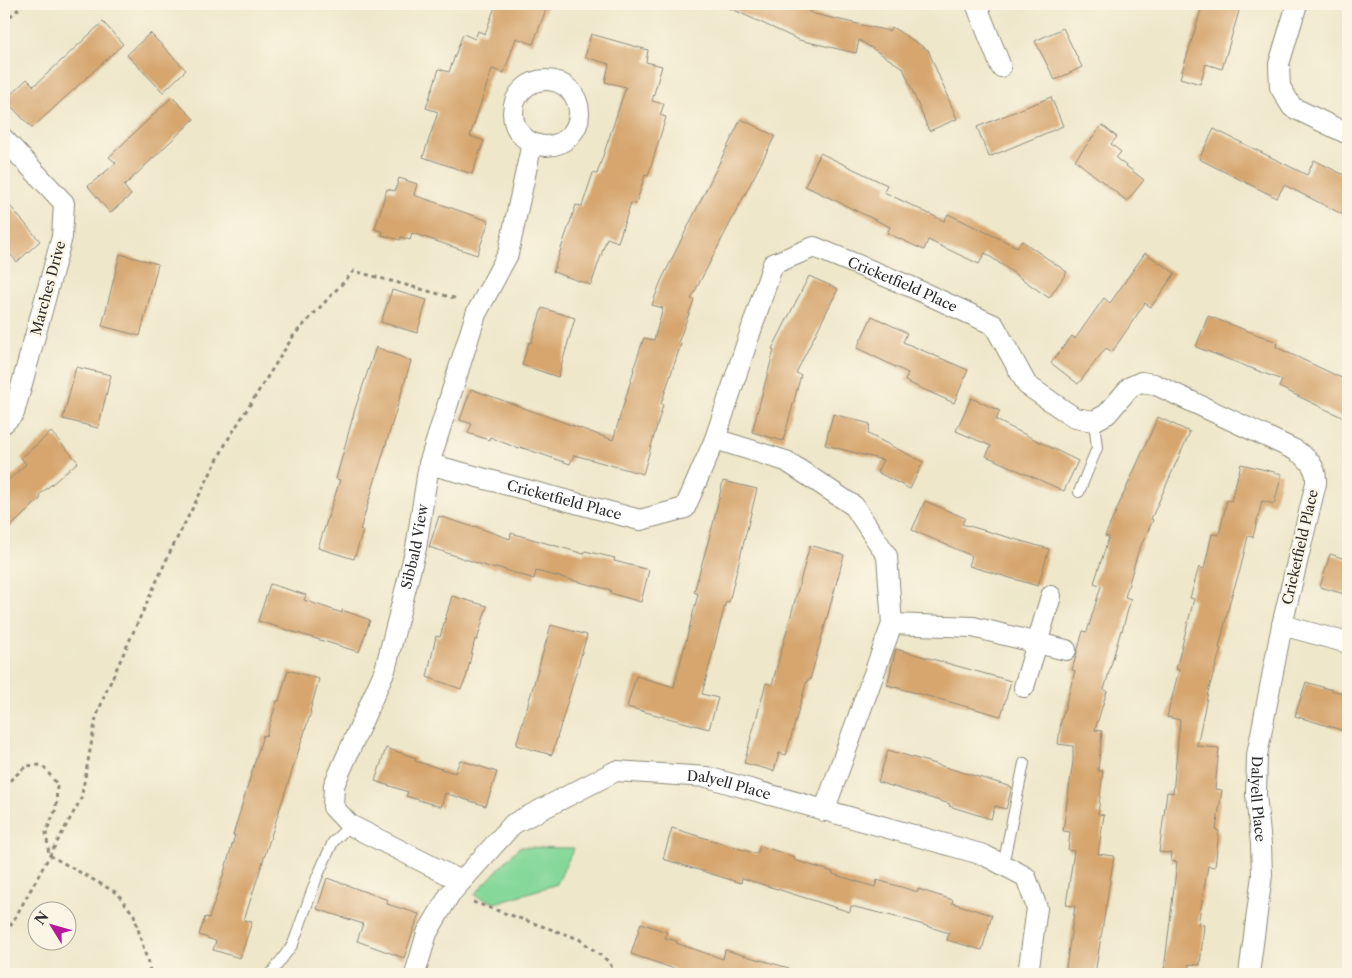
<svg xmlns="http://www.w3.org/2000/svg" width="1352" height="978" viewBox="0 0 1352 978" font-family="'Libre Caslon Text',serif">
<rect width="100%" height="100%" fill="#fcf5e5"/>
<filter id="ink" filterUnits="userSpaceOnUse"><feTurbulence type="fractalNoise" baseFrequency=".02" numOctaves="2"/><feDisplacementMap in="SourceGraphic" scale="10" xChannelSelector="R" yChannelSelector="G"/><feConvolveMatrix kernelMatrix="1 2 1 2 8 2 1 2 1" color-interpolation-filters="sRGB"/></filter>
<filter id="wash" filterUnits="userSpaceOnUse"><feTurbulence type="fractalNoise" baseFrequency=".0096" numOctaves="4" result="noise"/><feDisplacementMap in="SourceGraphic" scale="20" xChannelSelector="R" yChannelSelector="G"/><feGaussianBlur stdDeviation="1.12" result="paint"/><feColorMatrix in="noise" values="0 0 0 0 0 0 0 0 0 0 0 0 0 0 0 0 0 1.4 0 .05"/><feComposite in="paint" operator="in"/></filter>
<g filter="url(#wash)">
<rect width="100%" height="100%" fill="#eee7ca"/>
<path fill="#85d89a" stroke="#588262" d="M519,847l55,1 -17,36 -62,19 -21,-8z"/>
<g id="blocks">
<g fill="#d6a66e">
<path d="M496,4h52l-15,40 -17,-6 -12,35 -12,-4 -22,67 14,5 -12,33 -49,-17 15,-45 -12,-4 13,-39 10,3 14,-38 12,5 3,-8 7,3z"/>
<path d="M721,4h72l21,10 75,17 3,-4 36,23 29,69 -28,12 -26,-63 -44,-28 -3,13 -57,-13z"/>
<path d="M1203,4h38l-19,65 -16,-5 -6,20 -20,-6z"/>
<path d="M103,22l20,22 -91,84 -27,-28 22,-21 7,7z"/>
<path d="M1063,28l19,39 -27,13 -20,-39z"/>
<path d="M150,33l36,37 -23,22 -36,-37z"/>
<path d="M591,34l57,16 -2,12 16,4 -10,35 12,3 -4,11 6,2 -18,59 -3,-1 -9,29 -5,-1 -13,39 -11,-4 -16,47 -38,-13 23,-67 6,1 11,-33 4,1 29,-87 -21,-5 4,-18 -24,-7z"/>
<path d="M172,97l22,22 -70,67 7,9 -21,18 -22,-27 28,-23 -7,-6z"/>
<path d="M1051,97l12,29 -74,31 -12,-30z"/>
<path d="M741,119l34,17 -84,163 3,1 -16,43 3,1 -20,60 2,1 -20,69 -69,-19 -4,9 -50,-17 -1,2 -29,-12 -1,3 -21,-7 4,-9 -12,-4 11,-31 142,51 21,-70h-1l11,-32 10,2 9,-32 -11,-3 9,-24z"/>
<path d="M1102,125l15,12 -6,7 10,8 -5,6 28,22 -17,21 -52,-41z"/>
<path d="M1214,129l93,46 7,-15 34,17v40l-64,-32 -7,13 -78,-39z"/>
<path d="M820,153l67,32 -3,7 60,29 4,-7 69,33 5,-6 45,31 -18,26 -64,-45 -6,11 -51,-24 -4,10 -37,-17 3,-6 -85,-41z"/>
<path d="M399,178l18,6 -3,11 75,26 -12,34 -65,-22 -2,7 -9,-3 -1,3 -18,-5 1,-3 -8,-3 12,-40 8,2z"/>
<path d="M4,199l36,42 -23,21 -13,-15z"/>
<path d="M1145,253l30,20 -24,34 -6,-4 -33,49 -6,-4 -28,36 -27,-21 21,-27 3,3 29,-41 6,5z"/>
<path d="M120,254l38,10 -18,72 -38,-10z"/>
<path d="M809,276l29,13 -42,84 5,2 -18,66 -31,-9 22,-82 -2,-1z"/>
<path d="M392,290l35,10 -10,33 -36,-11z"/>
<path d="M542,308l33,10 -17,59 -36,-12 7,-23 2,1z"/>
<path d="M872,316l35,17 -4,9 65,28 -14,33 -49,-22 3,-8 -51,-25z"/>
<path d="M1208,316l69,26 -1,5 72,34v39l-69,-33 3,-7 -86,-33z"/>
<path d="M376,347l35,14 -51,169 3,1 -9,28 -36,-11 22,-68 -4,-1 19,-70z"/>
<path d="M76,367l35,8 -13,53 -35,-9z"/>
<path d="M971,398l29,13 -4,9 82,41 -14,30 -78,-35 5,-10 -35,-15z"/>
<path d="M833,414l37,10 -2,10 55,28 -13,27 -33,-17 6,-12 -58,-15z"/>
<path d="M1158,417l32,15 -39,87 2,1 -15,32 -13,45 6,2 -9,32 -1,-1 -17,60 3,1 -12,39 7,1 -4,40h5l-5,43 6,1 -6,39 16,2 -19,118h-30l10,-68 -9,-1 8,-54 -6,-1 2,-18 -7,-1 10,-70v-15l-15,-2 3,-23 14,-50 -3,-1 11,-39 4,1 14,-46 -7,-3 15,-46 -4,-1z"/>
<path d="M51,432l27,30 -39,33 2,3 -37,35v-49l22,-20 -5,-6z"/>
<path d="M1241,464l41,10 -8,30 -12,-3 -9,36 -5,-1 -8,34 -10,31 -11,47 2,1 -13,43 -11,54 22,2 -4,41 7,1 -6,40 3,1 -4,36 -7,-1 -10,58 6,1 -4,40 -11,-1 -1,10 -24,-3 13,-109 -6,-1 1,-8 -13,-1 8,-60 6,1 7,-73 -13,-3 12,-47 -3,-1 18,-70 -4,-1 9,-31 5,2 8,-35 7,1 8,-35 4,1z"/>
<path d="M723,481l34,8 -28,113 -3,-1 -24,93 16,4 -9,31 -82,-22 9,-31 38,11 24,-93 -4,-2 19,-68z"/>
<path d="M925,501l40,17 -3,6 87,25 -11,37 -69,-20 3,-10 -60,-26z"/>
<path d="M439,516l34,11 1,-1 36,13 1,-6 73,21 1,-3 30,7 -1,3 35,9 -8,32 -31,-9 1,-3 -75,-19 -2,8 -38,-12 -1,2 -66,-22z"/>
<path d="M810,545l34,10 -34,125h-3l-21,75 -7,-2 -5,18 -30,-8 22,-80 6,2z"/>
<path d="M1330,554l18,6v35l-28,-8z"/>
<path d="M270,584l36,11 -2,5 38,13v-3l28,10 -11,32 -101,-31z"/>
<path d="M452,596l35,10 -10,34 -2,-1 -9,39 -5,11 -34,-12 9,-41 4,1z"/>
<path d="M551,625l36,10 -35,120 -36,-10z"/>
<path d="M896,649l115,32 -10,35 -114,-31z"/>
<path d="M288,670l31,9 -9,32 1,1 -67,208 8,2 -12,36 -27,-8 3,-9 -17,-6 6,-18 4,1 12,-35 14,-48h-2l30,-100 3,1 11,-35h2z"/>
<path d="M1306,682l42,13v37l-53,-16z"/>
<path d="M386,748l30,10 -1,3 40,12 5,-13 37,12 -11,34 -41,-13 -4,14 -35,-11 2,-4 -33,-11z"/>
<path d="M888,750l124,37 -6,22 -11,-3 -4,13 -42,-13 1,-2 -72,-22z"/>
<path d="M672,828l85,26 3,-8 35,11 -1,3 39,12v2l42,13 2,-7 41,12v-3l35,11 -1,3 40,12 -10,35 -35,-10 2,-7 -45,-14 -53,-13 -1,6 -108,-34 -1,5 -78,-24z"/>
<path d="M327,878l61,22 -1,4 32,10 -15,44 -47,-17 6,-17 -46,-15z"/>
<path d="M641,923l26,9 -2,6 12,3 -1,2 47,16 2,-9 64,18 -1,6h-115l2,-5 -44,-15z"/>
</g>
</g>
</g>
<g filter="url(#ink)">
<use href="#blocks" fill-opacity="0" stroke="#8c897a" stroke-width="1"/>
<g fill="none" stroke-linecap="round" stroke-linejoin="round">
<g stroke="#8c897a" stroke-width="12">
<g id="service">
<path d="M1079,492l18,-44 -3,-27"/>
<path d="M1003,865l21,-102"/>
<path d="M269,974l4,-3 20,-27 24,-67 16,-35 17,-17"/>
</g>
</g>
<g stroke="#8c897a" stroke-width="22">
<g id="minor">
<path d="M976,4l25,63"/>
<path d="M1297,4l-18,60 1,23 12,20 56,27"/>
<circle cx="546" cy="113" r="33"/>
<path d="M4,139l60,64 -2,34 -48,176 -10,10"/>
<path d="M715,439l71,22 68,45 33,50 5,68 -68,187"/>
<path id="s1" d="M429,464l211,56 45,-12 30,-69 58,-175 41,-17 95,39 85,39 33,60 48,33 19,3 13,-7 23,-27 11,-5 13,2 141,66c13,8 22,17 21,33l-34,142 -25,130 -1,40 5,49 1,31 -13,99"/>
<path d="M892,624l81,3 93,23"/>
<path d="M1282,625l66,18"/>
<path d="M1024,687l27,-91"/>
<path id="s2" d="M461,881l-111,-56 -17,-18 1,-22 51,-115 31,-122 13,-84 47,-150 32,-60 24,-111"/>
<path id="s3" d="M415,974l12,-41 23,-39 63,-70 103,-53 91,6 277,78 42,22 11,31 -9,66"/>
</g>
</g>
<g stroke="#8c897a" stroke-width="3" stroke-dasharray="4 4" stroke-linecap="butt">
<path d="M4,22l20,-18"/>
<path d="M4,786l22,-20 16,-1 15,19 -1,25 -10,23 3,23 68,38 17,22 17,59"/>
<path d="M473,902l106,37 29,22 8,13"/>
<path d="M4,941l6,-14 71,-128 15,-81 9,-24 65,-142 57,-111 67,-106 60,-64 100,27 3,2"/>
</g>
<use href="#service" stroke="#fff" stroke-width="10"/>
<use href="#minor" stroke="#fff" stroke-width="20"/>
</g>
</g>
<g text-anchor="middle" stroke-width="4.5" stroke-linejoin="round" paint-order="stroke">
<g font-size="14" fill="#2b2b2b" stroke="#fcf5e5">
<text dy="5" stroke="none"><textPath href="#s1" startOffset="665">Cricketfield Place</textPath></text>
<text transform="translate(48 288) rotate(-75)" y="5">Marches Drive</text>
<text dy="5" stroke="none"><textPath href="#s1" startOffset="140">Cricketfield Place</textPath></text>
<text dy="5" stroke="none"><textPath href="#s2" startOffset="424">Sibbald View</textPath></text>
<text transform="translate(1300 547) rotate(-77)" y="5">Cricketfield Place</text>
<text dy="5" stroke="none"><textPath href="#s3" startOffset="412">Dalyell Place</textPath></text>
<text dy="5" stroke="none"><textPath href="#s1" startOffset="1506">Dalyell Place</textPath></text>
</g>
</g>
<rect width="1352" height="978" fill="none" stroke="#fcf5e5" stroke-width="20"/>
<g transform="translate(52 926) rotate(307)"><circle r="24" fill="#fcf5e5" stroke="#a8a49b"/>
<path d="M0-4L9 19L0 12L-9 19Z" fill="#b5179e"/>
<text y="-8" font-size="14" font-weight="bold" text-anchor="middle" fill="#2b2b2b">N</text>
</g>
</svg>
